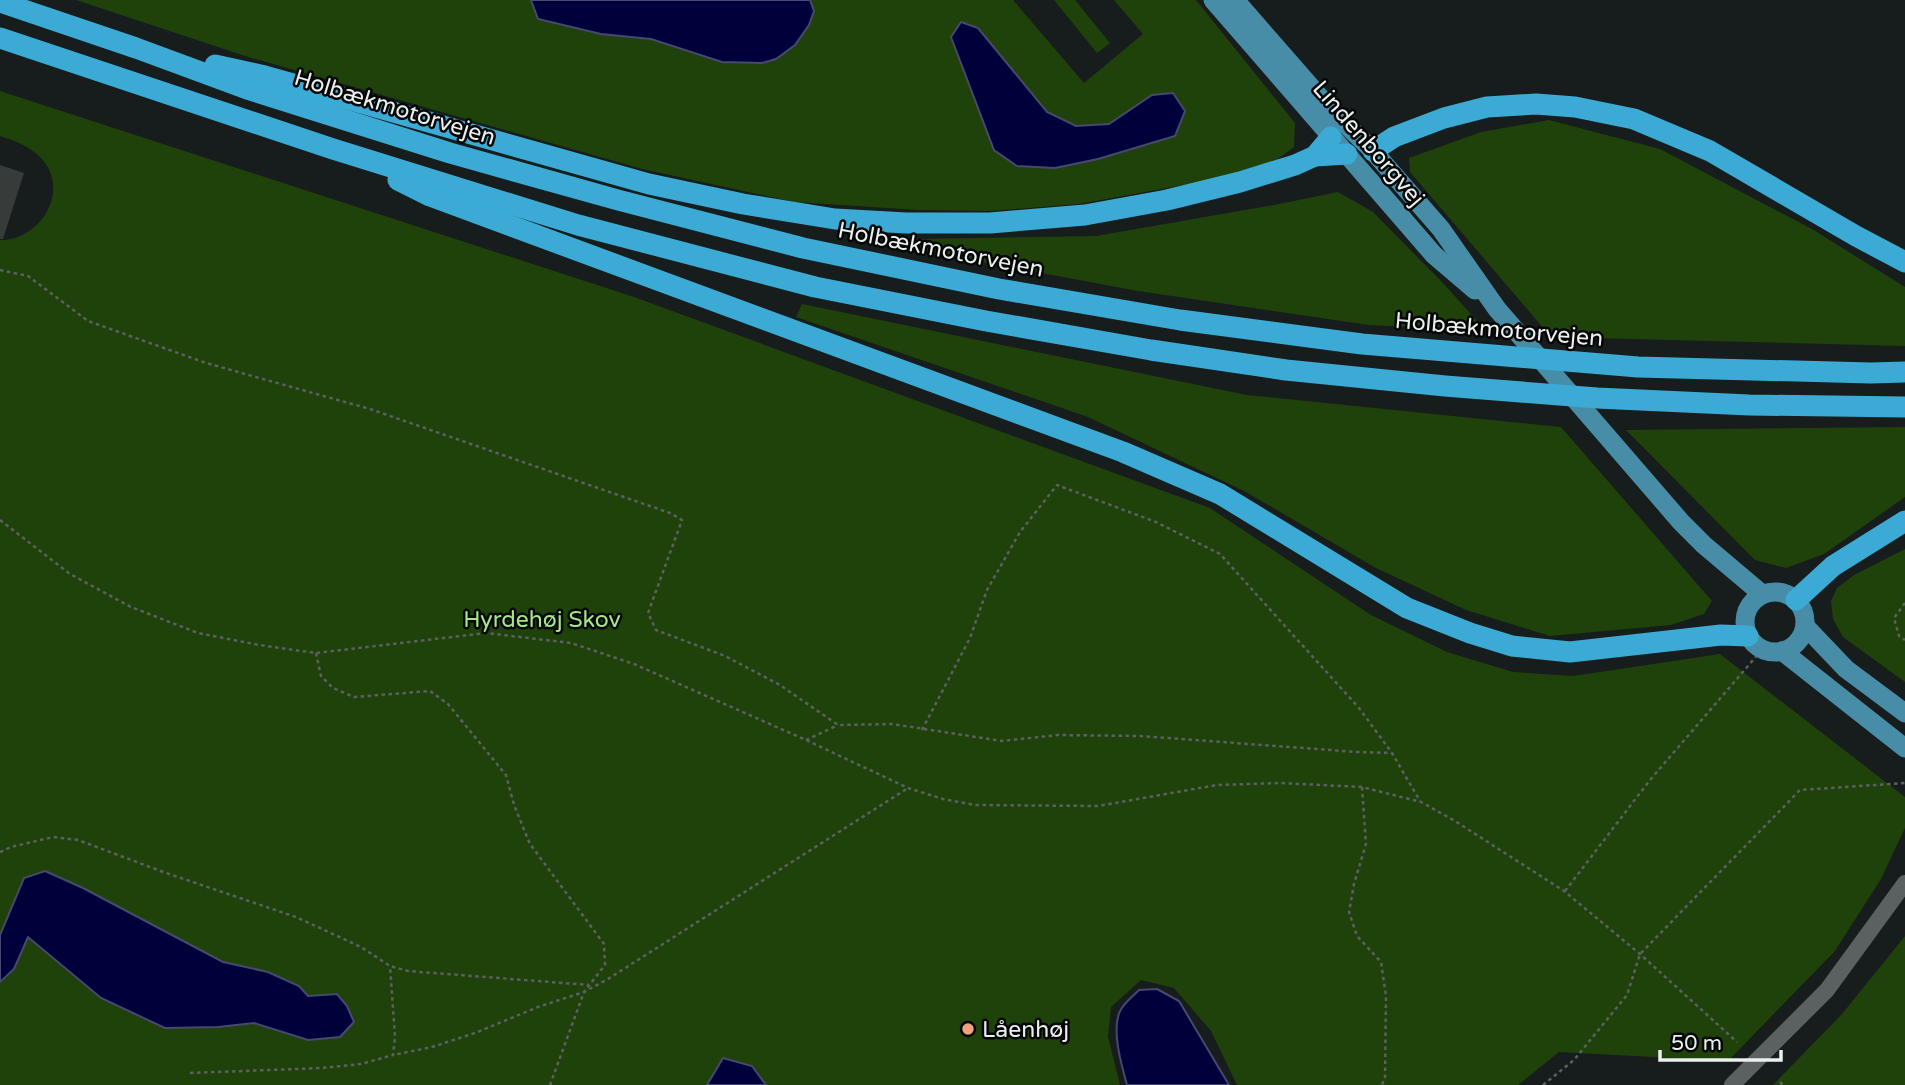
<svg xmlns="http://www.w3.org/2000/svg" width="1905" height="1085" viewBox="0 0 1905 1085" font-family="'Varela Round',sans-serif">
<rect width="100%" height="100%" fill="#171c1c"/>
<g fill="#1f420b">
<path d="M76,0h937l71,83 59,-49 -29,-34h82l99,123 -1,24 -19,14 -64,19 -132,24 -89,7 -71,-1 -125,-8 -152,-33 -397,-113z"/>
<path d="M1054,0h21l35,43 -13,10z"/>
<path d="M0,91l634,206 576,211 161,107 76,37 66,20 60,4 147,-22 185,143v31l-24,51 -46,72 -107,110 -169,-9 -41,33h-281l-26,-54 -37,-43 -33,-8 -30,27 -3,30 12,48h-354l-14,-19 -29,-8 -16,27h-707v-845c39,1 71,-48 42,-81 -11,-12 -26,-18 -42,-23z"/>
<path d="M1549,120l111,29 152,80 93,58v59l-354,-9 -141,-165 -1,-14 72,-26z"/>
<path d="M1338,192l35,20 70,71 35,39 -4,8 -105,-5 -231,-34 -226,-42 1,-10 183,-3 178,-31z"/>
<path d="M802,304l445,91 314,32 151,174 -8,13 -33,11 -121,11 -84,-26 -90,-42 -130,-76 -158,-75 -292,-100z"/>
<path d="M1905,427v70l-81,57 -38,14 -31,-8 -129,-130z"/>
<path d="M1905,549v133l-62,-45 -10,-18 -2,-18 6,-13 17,-13z"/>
<path d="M1905,936v149h-132l69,-71z"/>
</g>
<g fill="#00003a" stroke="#474870" stroke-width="2">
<path d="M531,0h279l4,11 -5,14 -14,20 -19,14 -14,4 -40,-1 -71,-23 -50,-5 -63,-15z"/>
<path d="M961,22l17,6 69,84 29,14 33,-2 43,-29 21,-2 12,18 -10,25 -77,23 -43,9 -38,-2 -23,-16 -43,-113z"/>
<path d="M45,871l38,17 140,74 45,10 31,14 9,10 29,-2 10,12 7,16 -14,15 -32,3 -54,-17 -36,4 -53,1 -64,-30 -73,-61 -14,32 -14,13v-47l24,-57z"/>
<path d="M1157,989l22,12 50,84h-102c-5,-19 -14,-48 -9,-68 2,-11 14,-20 21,-27z"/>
<path d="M723,1058l29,8 14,19h-59z"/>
</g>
<path fill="#373b39" d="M0,165l24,8 -21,66h-3z"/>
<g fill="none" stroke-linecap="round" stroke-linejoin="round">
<g stroke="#5b6060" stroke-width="2.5" stroke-dasharray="3.5 3.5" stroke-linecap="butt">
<path d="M0,270l28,6 60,45 118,42 164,46 300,104 12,7 -34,93 8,17 69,26 55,29 58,40 54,-1 110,17 56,-6 83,1 216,16 35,1"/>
<path d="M0,520l70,54 61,33 67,26 61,12 57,8 170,-20 85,10 63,21 172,76 102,48 35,11 32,6 123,1 119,-21 63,-2 82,4 59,15 34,19 109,70 76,63 97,88"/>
<path d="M1905,603l-11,15 5,18 6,4"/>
<path d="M316,653l5,23 12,12 21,9 76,-6 18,13 58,71 8,30 16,39 74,100 1,21 -21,27 -46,15 -63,26 -43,14 -39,8"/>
<path d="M922,730l48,-92 17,-48 33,-58 37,-47 99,37 64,32 139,154 33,45 28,48"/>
<path d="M806,740l32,-15"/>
<path d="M1362,787l4,57 -12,40 -5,28 8,24 24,26 5,34 -1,81 -3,8"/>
<path d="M0,852l11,-5 42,-10 25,3 88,33 130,44 65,30 29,19 18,5 181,14"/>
<path d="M1565,891l85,-111 110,-128"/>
<path d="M190,1073l132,-5 39,-4 32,-9 2,-18 -5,-71"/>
<path d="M1780,1082l3,3"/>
<path d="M550,1085l34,-93 24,-13 300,-191"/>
<path d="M1543,1085l31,-25 53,-65 13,-41 160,-164 105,-7"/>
</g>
<path stroke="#5b6161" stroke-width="16" d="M1732,1085l95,-95 78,-107"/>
<g stroke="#488da7" stroke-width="19">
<path d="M1213,0l221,255 41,35"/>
<path d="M1235,0l96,110 42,41 68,78 56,80 184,213 23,23 58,49"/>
<circle cx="1775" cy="622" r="30"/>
<path d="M1805,626l41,43 59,44"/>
<path d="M1782,651l123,97"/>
</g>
<g stroke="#3babd6" stroke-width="21">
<path d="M0,2l136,46 111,41 203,64 168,47 185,48 196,41 181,31 182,24 276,23 233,6 34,-1"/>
<path d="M0,38l333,111 245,76 237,62 171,34 165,29 135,20 159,16 152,12 152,7 156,2"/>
<path d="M215,65l50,11 384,108 94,20 92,15 71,4h84l95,-8 82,-15 73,-18 55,-17 20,-9 16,-19"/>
<path d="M1373,151l21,-14 50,-19 43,-11 49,-3 39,3 59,12 76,32 146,85 49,26"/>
<path d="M1315,156l32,-2"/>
<path d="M398,180l32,16 693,256 97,42 187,114 63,25 42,13 58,6 151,-17 27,1"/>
<path d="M1796,600l37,-34 72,-45"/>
</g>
</g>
<circle fill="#f1a17c" stroke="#050606" stroke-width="2.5" cx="968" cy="1029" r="7"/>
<g text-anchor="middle" stroke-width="5" stroke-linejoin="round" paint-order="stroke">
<g font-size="23" fill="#ecefef" stroke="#050606">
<text transform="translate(395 107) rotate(17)" y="8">Holbækmotorvejen</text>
<text transform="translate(1369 143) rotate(49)" y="8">Lindenborgvej</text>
<text transform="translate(941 249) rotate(11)" y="8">Holbækmotorvejen</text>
<text transform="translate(1499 329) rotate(5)" y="8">Holbækmotorvejen</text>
</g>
<g font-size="23" fill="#a3e786" stroke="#050606">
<text x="542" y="627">Hyrdehøj Skov</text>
</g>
<g font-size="23" fill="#ecefef" stroke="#050606" text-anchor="start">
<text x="982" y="1037">Låenhøj</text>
</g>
</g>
<path d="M1660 1050v10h121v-10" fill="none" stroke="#ecefef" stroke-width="3.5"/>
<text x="1671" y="1050" font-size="21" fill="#ecefef" stroke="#050606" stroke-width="5" paint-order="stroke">50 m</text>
</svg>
